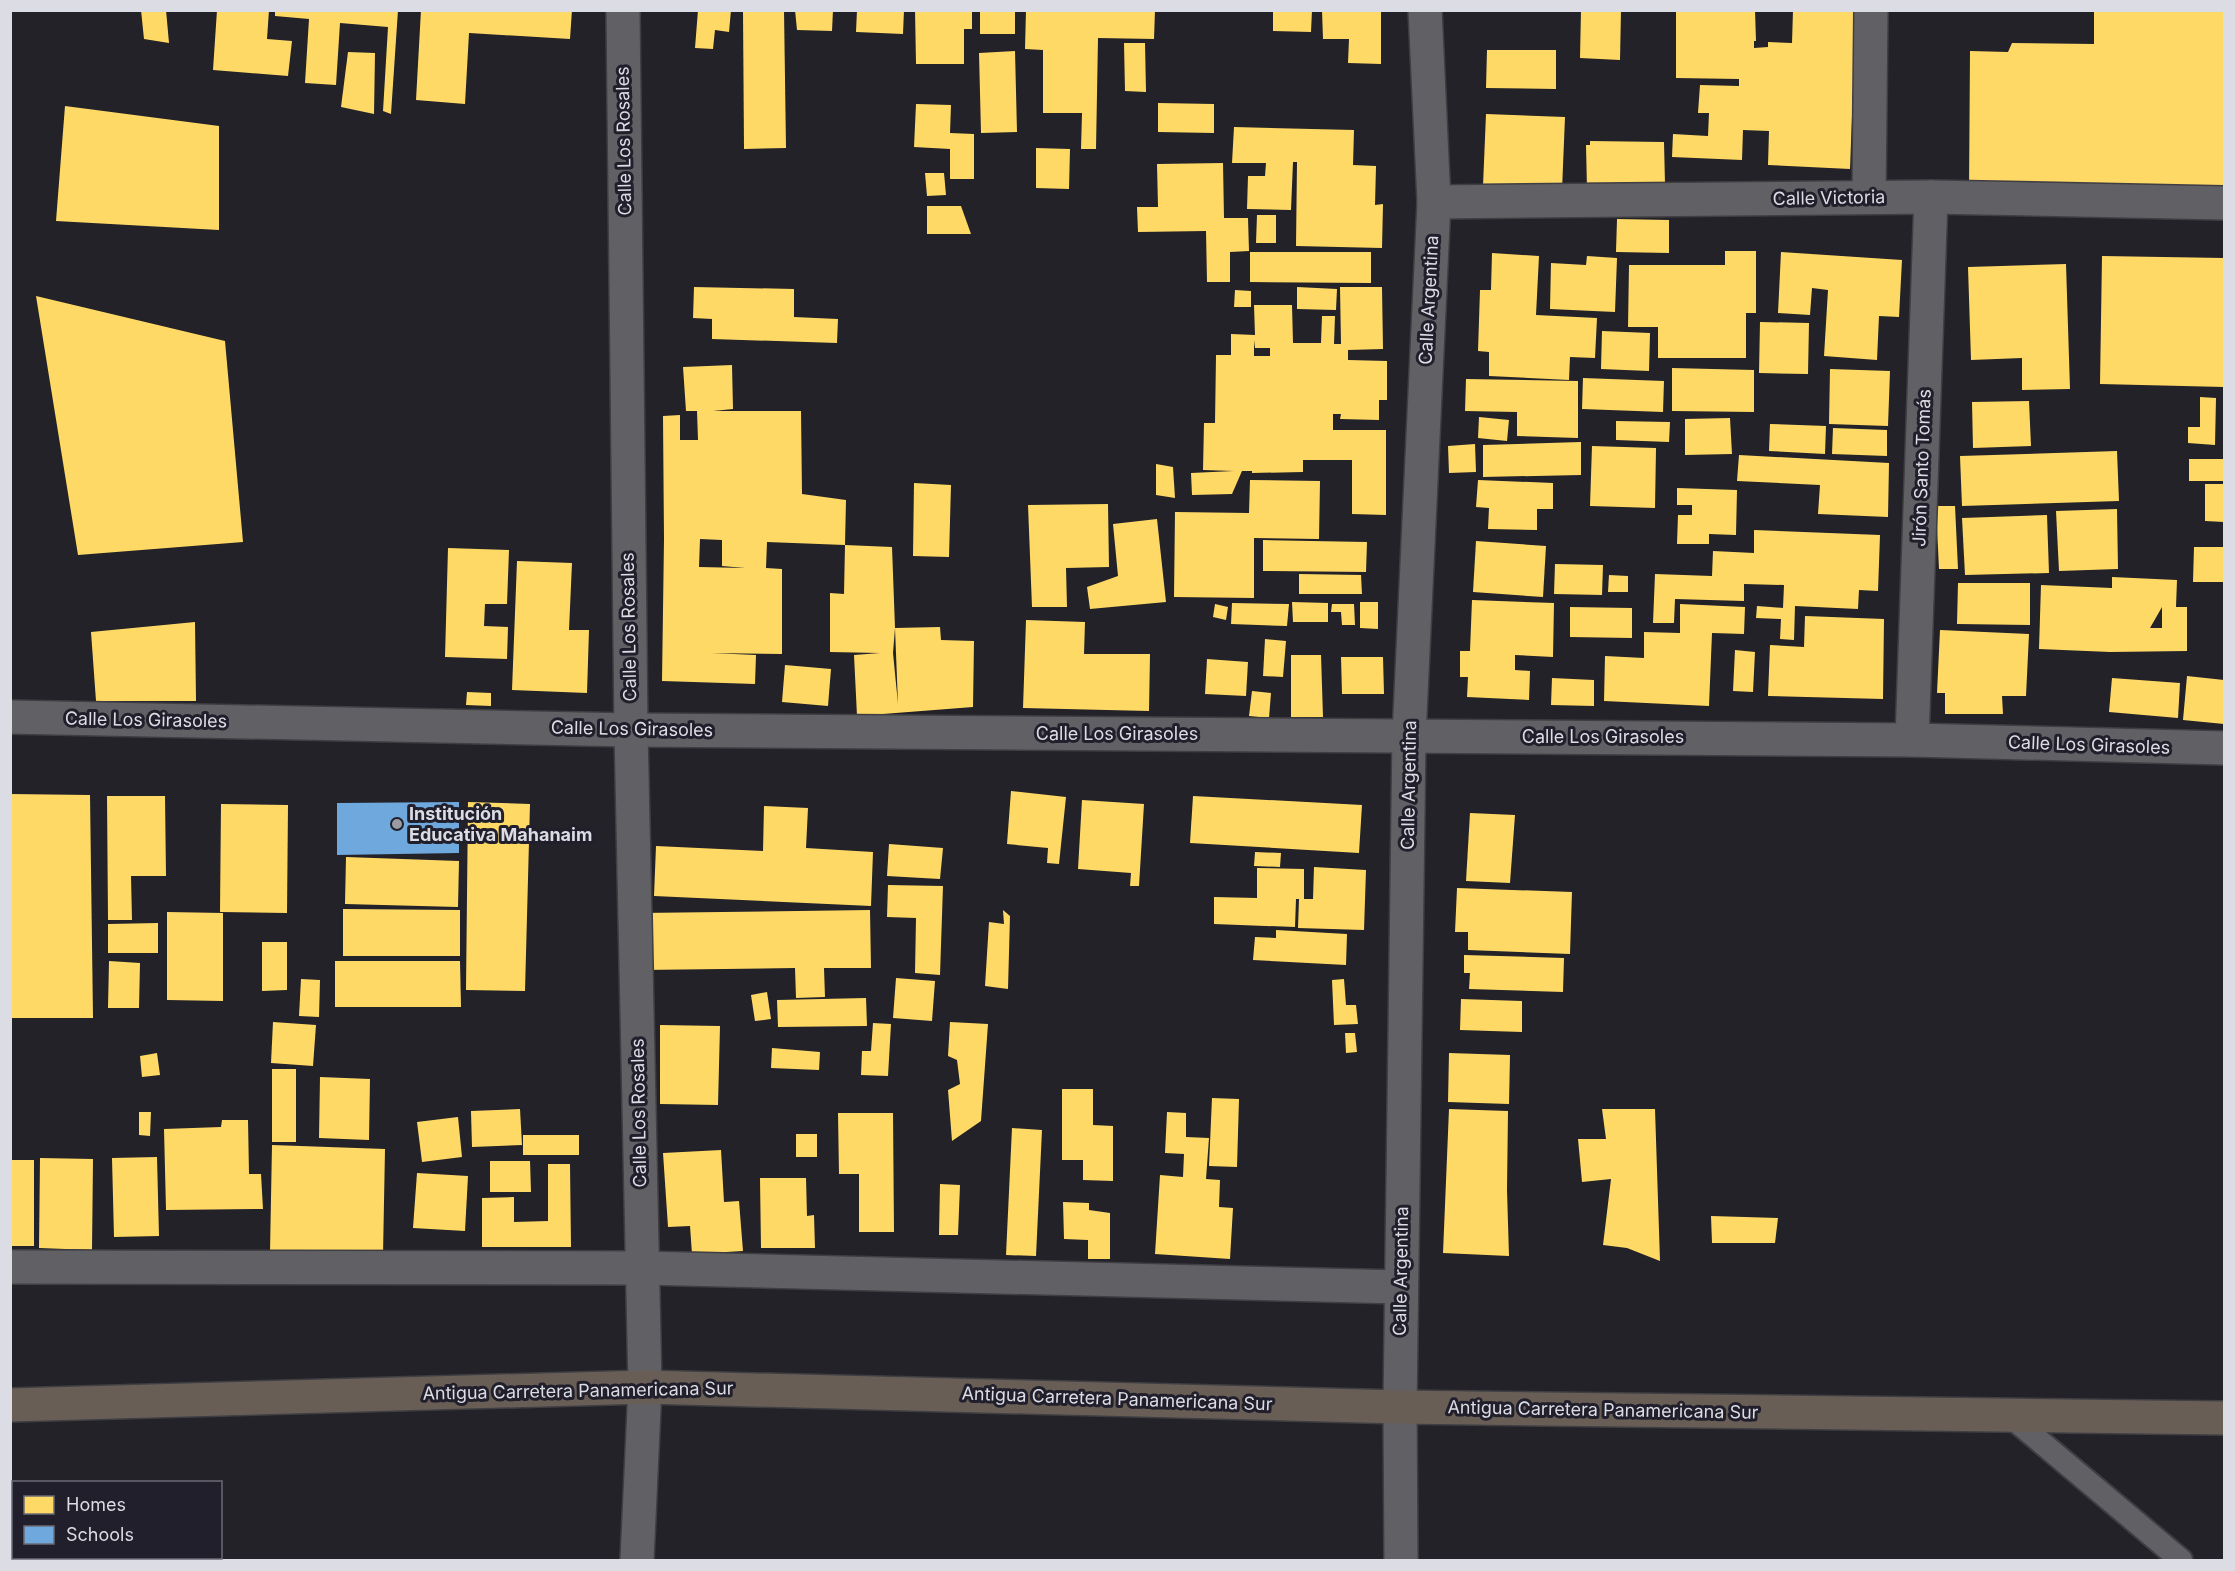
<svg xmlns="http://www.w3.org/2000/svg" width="2235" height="1571" viewBox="0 0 2235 1571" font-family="Inter,sans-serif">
<rect width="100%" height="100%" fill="#222228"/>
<g fill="#ffd966" fill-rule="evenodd">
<path d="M141,10h25l3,33 -25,-4z"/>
<path d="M217,10h52l-2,29 25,2 -4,35 -75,-6z"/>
<path d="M275,10h123l-7,104 -8,-3 5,-84 -48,-4 -4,62 -31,-2 4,-64 -34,-3z"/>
<path d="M421,10h151l-2,29 -101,-6 -4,71 -49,-4z"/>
<path d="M698,10h33l-2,22 -14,-2 -2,19 -18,-1z"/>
<path d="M743,10h41l2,138 -42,1z"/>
<path d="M795,10h38l-1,21 -35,-1z"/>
<path d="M857,10h47l-1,24 -47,-2z"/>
<path d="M915,10h57v19h-8v35h-48z"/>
<rect x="980" y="10" width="35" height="24"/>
<path d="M1026,10h129l-1,29 -56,-1 -2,111h-15l1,-36h-39v-63l-18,-1z"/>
<path d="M1273,10h39l-1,22 -38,-1z"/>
<path d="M1322,10h59v54l-33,-1 1,-24h-26z"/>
<path d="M1581,10h40l-1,50 -40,-2z"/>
<path d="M1676,10h79l1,31h-2v7l14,-1v-5l24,1 1,-33h63l-6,159 -82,-4 1,-34 -26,-1 -1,30 -70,-3 1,-23 35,2 1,-23h-11l2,-28 39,1v-7l-63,-1z"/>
<path d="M2094,10h130v186l-255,-3 1,-142 38,1 4,-9 82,1z"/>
<path d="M1124,43h21l1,49 -21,-1z"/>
<path d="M1487,50h69v39l-70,-1z"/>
<path d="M1015,51l2,81 -36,1 -2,-80z"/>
<path d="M348,52l27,1 -1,61 -33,-7z"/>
<path d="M1158,103l56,1v29l-56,-1z"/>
<path d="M916,104l35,1 -1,28 24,1v45h-24v-30l-36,-2z"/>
<path d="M65,106l154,20v104l-163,-9z"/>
<path d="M1486,114l79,3 -3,73 -79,-4z"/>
<path d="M1234,127l120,3 -1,35 23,1 -1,39 8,-1 -1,44 -86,-2 1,-84h-4l-2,48 -44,-1 1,-33h17l1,-13h-34z"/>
<path d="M1590,141l74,1 1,42 -78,5 -1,-44h4z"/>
<path d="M1036,148l34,1 -1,40 -33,-1z"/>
<path d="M1223,163l1,55h24l1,33 -19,1v30h-23l-1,-51 -68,1 -1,-25h21l-1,-43z"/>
<path d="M925,173h19l2,22 -19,1z"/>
<path d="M927,206h34l10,28h-44z"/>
<path d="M1257,215h19v28h-20z"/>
<path d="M1617,219l52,1v33l-53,-1z"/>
<path d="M1725,251h31v62h-10v45h-88v-31h-30l1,-62h96z"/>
<path d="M1250,252h121v31l-121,-1z"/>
<path d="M1781,252l121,8 -3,57 -20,-1 -2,44 -53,-4 4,-66 -16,-2 -2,27 -32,-2z"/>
<path d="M1492,253l47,3 -3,59 61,3 -2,40 -25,-1 -1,23 -80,-4v-24l-11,-1 2,-61h11z"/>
<path d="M1587,256l30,2 -2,54 -65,-3 1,-46 35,2z"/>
<path d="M2102,256l122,2v129l-124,-3z"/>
<path d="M2066,264l4,125 -48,1v-32l-51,2 -3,-93z"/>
<path d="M694,287l100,2v28l44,2 -1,24 -125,-4v-20l-19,-1z"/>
<path d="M1297,287l40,2 -1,21 -39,-1z"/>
<path d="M1340,287h42l1,62 -35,1v10l39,1v39h-8v20l-39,-1 1,-5h-8v16h53v85l-34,-1v-54h-49v12l-51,1v-2h-10l-10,23 -40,1 -1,-22 43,-2 -31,-1 1,-47h11l1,-68h15v-21l24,1 -1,-30h38l1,38h28l1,-27h13l-1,28h7zM1254,340l1,8h15v8h-16z"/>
<path d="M1235,290l16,1v16h-17z"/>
<path d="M36,296l189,45 18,201 -165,13z"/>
<path d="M1760,322l49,1 -1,51 -49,-1z"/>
<path d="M1602,331l48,2 -1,38 -48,-2z"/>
<path d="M732,365l1,44 -20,2h88l1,83 44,6 -1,45 -78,-3 -1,26 16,1v85l-71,-1 45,2 -1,29 -93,-3 2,-142 -1,-123 17,-1v25h18l-1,-29h-11l-3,-44zM700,539l22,1v26l23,2 -46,-1z"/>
<path d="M1672,368l82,2v42l-82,-1z"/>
<path d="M1830,369l60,2 -2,55 -59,-2z"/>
<path d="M1583,378l81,3 -1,31 -81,-3z"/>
<path d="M1466,379l112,2v57l-61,-2v-24l-52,-1z"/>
<path d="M2200,397l16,1 -1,47 -27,-2v-16h12z"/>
<path d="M2029,401l2,45 -58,2 -1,-46z"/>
<path d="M1479,417l30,3 -2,21 -29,-3z"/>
<path d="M1730,418l2,36 -47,1v-36z"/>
<path d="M1616,421l54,1 -1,20 -53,-2z"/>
<path d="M1770,424l56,2 -1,28 -56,-3z"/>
<path d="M1833,428l54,2v26l-55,-2z"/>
<path d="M1581,442v33l-98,2v-32z"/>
<path d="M1475,444l1,28 -27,1 -1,-27z"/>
<path d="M1592,446l64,2 -1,60 -65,-2z"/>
<path d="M2117,451l2,50 -157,5 -2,-50z"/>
<path d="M1739,455l150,8 -1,54 -70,-3 2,-29 -83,-4z"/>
<rect x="2189" y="459" width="35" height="22"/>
<path d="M1156,464l17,3 2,31 -19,-3z"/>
<path d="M1250,480l70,1 -1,58 -65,-1v60l-80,-1 1,-85 74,1z"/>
<path d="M1478,480l75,3v26h-16v21l-49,-1 1,-21 -13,-1z"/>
<path d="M914,483l37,2 -2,72 -36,-1z"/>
<path d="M2205,484h19v38l-19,-1z"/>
<path d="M1677,488l60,2 -1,45 -27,-1v10h-32l1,-29h14v-10h-15z"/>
<path d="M1108,504l1,63 -43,1 1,39h-35l-4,-102z"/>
<path d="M1936,506h19l3,63h-19z"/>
<path d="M2117,509l1,60 -59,2 -3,-60z"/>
<path d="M2047,515l2,58 -84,2 -3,-57z"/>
<path d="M1157,519l9,83 -76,7 -3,-22 31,-11 -5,-52z"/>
<path d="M1754,530l126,5 -2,56 -19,-1 -1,19 -63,-3 -1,34 -14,-1 1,-20 -25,-1 1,-12 26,2 1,-23 -40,-1v17l-69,-2 -1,24h-21l2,-49 57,2 1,-25 41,2z"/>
<path d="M1263,540l104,2 -1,30 -103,-1z"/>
<path d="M1476,541l70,5 -3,51 -70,-5z"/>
<path d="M845,545l47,2 3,81 -2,25 5,51 -3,-76 45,-1 1,13 33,1 -1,66 -116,9 -3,-61 26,-2 -50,-1v-59l14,1z"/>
<path d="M2194,547h30v35h-31z"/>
<path d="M448,548l61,2 -2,54h-22l-1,22 24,1 -1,32 -62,-2z"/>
<path d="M517,561l55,2 -3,67h20l-2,63 -75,-3z"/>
<path d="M1555,564l48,1 -1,30 -48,-1z"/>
<path d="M1299,574l62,1 1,19h-63z"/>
<path d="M1609,575l19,1v16h-20z"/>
<path d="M2112,577l65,3 -1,27h11v44l-77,1 -71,-3 2,-64 71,3zM2162,607v21h-12z"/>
<path d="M1958,583h72v42l-73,-1z"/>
<path d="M1472,600l82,3 -1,54 -38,-2v15l15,1 -1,29 -62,-3 1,-20h-8v-26h10z"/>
<path d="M1292,602l36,1v19h-35z"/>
<path d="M1360,602h18v27l-18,-1z"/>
<path d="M1232,603l57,1 -2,22 -56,-2z"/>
<path d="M1215,604l13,3 -2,13 -13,-3z"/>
<path d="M1332,604h22l1,21h-13l-1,-13h-10z"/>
<path d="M1680,604l65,3 -1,27 -32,-1 -3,73 -105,-5 1,-45 39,2v-26l36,1z"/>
<path d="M1570,607l62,1v30l-62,-1z"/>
<path d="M1805,616l79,3 -1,80 -115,-3 2,-51 34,2z"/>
<path d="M1026,620l59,2 -1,32h66l-1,57 -126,-3z"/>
<path d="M195,622l1,79h-100l-5,-69z"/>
<path d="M1940,630l89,4 -3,62h-24l1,18h-58v-21h-8z"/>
<path d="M1265,639l21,2 -3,36 -20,-1z"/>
<path d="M1735,650l20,2 -2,40 -20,-1z"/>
<path d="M1291,655h30l2,62h-32z"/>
<path d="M1341,657h42l1,37h-42z"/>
<path d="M1207,659l41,3 -2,34 -41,-2z"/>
<path d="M785,665l46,4 -3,37 -46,-4z"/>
<path d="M2187,676l37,4v44l-41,-4z"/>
<path d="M1552,678l42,2v26l-43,-1z"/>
<path d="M2112,678l68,5 -2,35 -69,-6z"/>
<path d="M1252,691l19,2 -2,25 -20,-2z"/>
<path d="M467,692l24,1v13l-25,-1z"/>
<path d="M1011,791l55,6 -7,67 -12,-1 1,-15 -41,-4z"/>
<path d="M10,794l80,1 3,223h-83z"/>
<path d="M107,796h58l1,80h-35l1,44h-24z"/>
<path d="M1193,796l169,9 -3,48 -169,-10z"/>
<path d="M1082,800l62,4 -5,82h-9l1,-13 -53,-4z"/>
<path d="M468,802l62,2 -5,187 -59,-1z"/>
<path d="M221,804l67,1 -1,108 -67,-1z"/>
<path d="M764,806l44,2 -2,40 67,4 -2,54 -217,-10 2,-50 107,5z"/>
<path d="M1470,813l45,2 -5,68 -44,-2z"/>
<path d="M889,844l54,4 -3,31 -53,-3z"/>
<path d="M1255,852l26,1 -1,14 -26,-1z"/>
<path d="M346,857l113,4 -1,46 -113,-3z"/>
<path d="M1314,867l52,3 -2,60 -66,-2 1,-29h-3l-1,28 -81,-3v-27l43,1v-30l47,1v30h9z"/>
<path d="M888,885l55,1 -3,89 -25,-2 1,-55 -29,-1z"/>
<path d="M1457,888l115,4 -2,62 -102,-4v-18h-13z"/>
<path d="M343,909l117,1v46h-117z"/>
<path d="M870,910l1,58h-47l1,29 -29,1 -1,-30 -154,2 -2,-57z"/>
<path d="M1003,910l7,6 -2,73 -23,-3 4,-64 15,2z"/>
<path d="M167,912l56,1v88l-56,-1z"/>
<path d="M158,923v30h-50v-29z"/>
<path d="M1276,930l71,4 -1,31 -93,-5 2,-23 21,1z"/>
<path d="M262,942h25v48l-25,1z"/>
<path d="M1464,955l100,3 -1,34 -94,-3 1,-16h-6z"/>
<path d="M109,961l31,2 -1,45h-31z"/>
<path d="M335,961h125l1,46h-126z"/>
<path d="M896,978l39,3 -3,40 -39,-3z"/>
<path d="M301,979l19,1 -1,37 -20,-1z"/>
<path d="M1344,979l2,26h10l2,19 -24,1 -2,-45z"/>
<path d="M767,992l4,27 -16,2 -4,-26z"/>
<path d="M866,998l1,28 -89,1 -1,-27z"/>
<path d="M1461,999l61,2v31l-62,-2z"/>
<path d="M273,1022l43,3 -3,41 -42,-3z"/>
<path d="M950,1022l38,2 -7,97 -29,20 -4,-51 12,-6 -3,-24 -9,-4z"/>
<path d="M873,1023l18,1 -3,52 -27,-1 1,-24h9z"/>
<path d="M660,1025l60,1 -2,79 -58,-1z"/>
<path d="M1345,1033h10l2,19 -11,1z"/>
<path d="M772,1048l48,4 -1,18 -48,-2z"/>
<path d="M157,1053l3,22 -18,2 -2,-21z"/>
<path d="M1449,1053l61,2 -1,49 -61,-2z"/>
<rect x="272" y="1069" width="24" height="73"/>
<path d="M320,1077l50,2 -1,61 -50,-2z"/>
<path d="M1062,1089h31v36l20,1v55l-30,-1v-20h-21z"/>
<path d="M1212,1098l27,1 -2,68 -28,-1z"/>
<path d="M520,1109l2,36 -50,2 -1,-36z"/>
<path d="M1449,1109l59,2 -1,79 2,66 -66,-3z"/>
<path d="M1602,1109h53l5,152 -33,-13 -24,-3 8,-66 -29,3 -4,-43h28z"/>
<path d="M139,1112h12l-1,24 -11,-1z"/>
<path d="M1167,1112l19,1v24l23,1 -3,41 14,1 -1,27 14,1 -3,51 -75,-5 5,-79 23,2 1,-23 -19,-1z"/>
<path d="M838,1113h55l1,119h-35v-58h-20z"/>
<path d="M458,1117l4,40 -40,5 -5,-40z"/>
<path d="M222,1120h26l1,54h12l2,35 -97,1 -2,-81 57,-2z"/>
<path d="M1012,1128l30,2 -6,126 -30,-1z"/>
<rect x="796" y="1134" width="21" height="23"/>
<rect x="523" y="1135" width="56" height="20"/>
<path d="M272,1145l113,4 -2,106 -113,-3z"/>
<path d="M721,1150l3,52 15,-1 4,50 -51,3 -2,-28 -22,1 -5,-74z"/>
<path d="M157,1157l2,79 -45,1 -2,-79z"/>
<path d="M40,1158l53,1 -1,91 -53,-2z"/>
<rect x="10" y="1160" width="24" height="86"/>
<path d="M490,1161h40l1,31h-41z"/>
<path d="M548,1164h22l1,83h-89v-49l32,-1v25l34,-1z"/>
<path d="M417,1173l51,3 -3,55 -52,-3z"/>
<path d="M760,1178h46l1,38 7,-1 1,33h-54z"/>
<path d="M940,1184l20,1 -2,50h-19z"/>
<path d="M1063,1202l26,1v7l21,3v46h-22v-19l-24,-1z"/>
<path d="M1711,1216l67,2 -3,25h-63z"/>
</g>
<path fill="#6fa8dc" d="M459,802v51l-122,2v-52z"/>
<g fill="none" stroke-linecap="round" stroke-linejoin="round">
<g stroke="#3e3e43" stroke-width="26">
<path id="lane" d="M2010,1416l171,144"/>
</g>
<g stroke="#3e3e43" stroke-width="36">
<g id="street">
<path d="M623,10l8,720 14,657 -8,173"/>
<path d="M1869,197l2,-187"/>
<path d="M1434,202l497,-5 293,6"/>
<path d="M10,717l621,13 1281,10 312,8"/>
<path d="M1912,740l19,-543"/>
<path d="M10,1267l633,1 758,19"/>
<path d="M1401,1560l-1,-153 9,-671 25,-534 -9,-192"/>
</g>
</g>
<g stroke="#3e3e43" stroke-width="36">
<path id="highway" d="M10,1405l635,-18 755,20 824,11"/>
</g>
<use href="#lane" stroke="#616165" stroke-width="22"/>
<use href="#street" stroke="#616165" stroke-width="33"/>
<use href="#highway" stroke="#685e56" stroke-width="33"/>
</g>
<circle fill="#9b9ba2" stroke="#201f2b" stroke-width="2" cx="397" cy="824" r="6"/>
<g text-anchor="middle" stroke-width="6" stroke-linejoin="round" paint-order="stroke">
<g font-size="18" fill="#dcdce4" stroke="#201f2b">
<text transform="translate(624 141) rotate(-91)" y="6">Calle Los Rosales</text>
<text transform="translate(1829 198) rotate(-1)" y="6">Calle Victoria</text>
<text transform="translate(1429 300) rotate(-87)" y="6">Calle Argentina</text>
<text transform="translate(1922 468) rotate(-88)" y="6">Jirón Santo Tomás</text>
<text transform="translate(629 627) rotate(-91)" y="6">Calle Los Rosales</text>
<text transform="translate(146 720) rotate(1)" y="6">Calle Los Girasoles</text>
<text transform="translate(632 729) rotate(1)" y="6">Calle Los Girasoles</text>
<text x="1117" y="740">Calle Los Girasoles</text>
<text x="1603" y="743">Calle Los Girasoles</text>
<text transform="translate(2089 745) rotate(2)" y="6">Calle Los Girasoles</text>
<text transform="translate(1409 785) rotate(-89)" y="6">Calle Argentina</text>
<text transform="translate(639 1113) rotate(-91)" y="6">Calle Los Rosales</text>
<text transform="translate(1401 1271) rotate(-89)" y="6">Calle Argentina</text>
<text transform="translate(578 1391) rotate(-1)" y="6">Antigua Carretera Panamericana Sur</text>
<text transform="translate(1117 1399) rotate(2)" y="6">Antigua Carretera Panamericana Sur</text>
<text transform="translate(1603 1410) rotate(1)" y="6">Antigua Carretera Panamericana Sur</text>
</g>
<g font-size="18" font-weight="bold" fill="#dcdce4" stroke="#201f2b" text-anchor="start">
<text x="409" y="820">Institución<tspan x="409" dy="21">Educativa Mahanaim</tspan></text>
</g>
</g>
<rect width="2235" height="1571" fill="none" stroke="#dcdce4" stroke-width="24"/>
<rect x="12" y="1481" width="210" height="78" fill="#201f2b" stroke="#6b6b75" stroke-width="1.5"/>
<rect x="24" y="1496" width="30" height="18" fill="#ffd966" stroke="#6b6b75" stroke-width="1.5"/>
<text x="66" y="1511" font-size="18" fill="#dcdce4">Homes</text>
<rect x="24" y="1526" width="30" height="18" fill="#6fa8dc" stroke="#6b6b75" stroke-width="1.5"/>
<text x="66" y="1541" font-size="18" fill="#dcdce4">Schools</text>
</svg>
